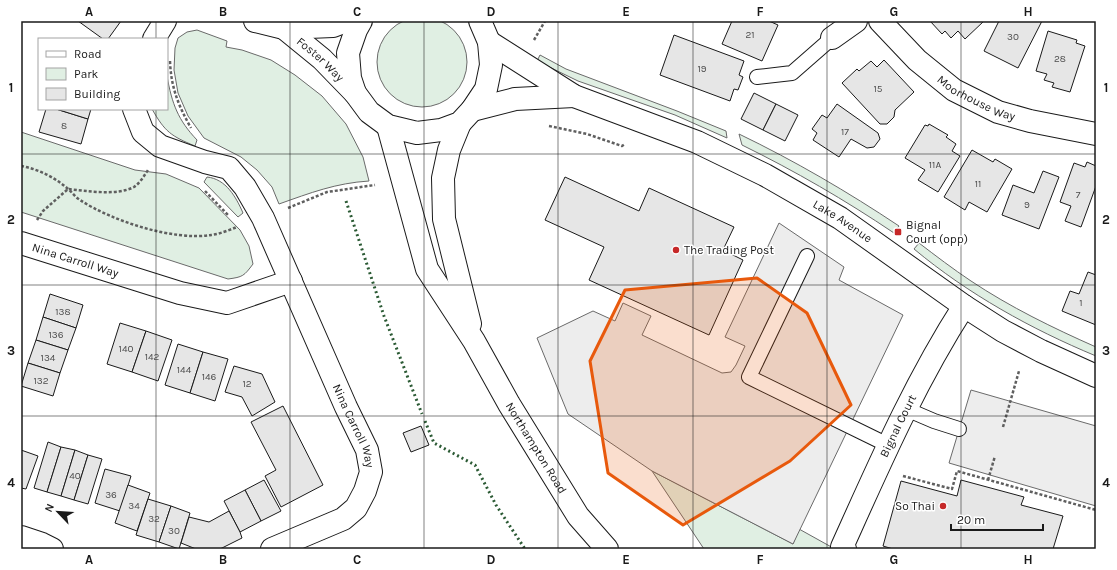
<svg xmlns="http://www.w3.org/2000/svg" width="1117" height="570" viewBox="0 0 1117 570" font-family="Karla,sans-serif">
<rect width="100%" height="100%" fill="#fff"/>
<g fill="#e0efe3" stroke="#6a6a6a">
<circle cx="422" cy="62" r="45"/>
<path d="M197,30l30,11 -1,6 16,3 29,10 24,15 27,21 24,28 17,33 6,24c-33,2 -59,12 -90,23l-7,-17 -15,-17 -16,-13 -37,-19 -16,-22 -10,-23 -4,-23 1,-22 3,-10 9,-6z"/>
<path d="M540,55l26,14 111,42 49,20 1,7 -52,-23 -97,-34 -41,-20z"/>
<path d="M167,76c5,28 11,44 30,64l-2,6c-24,-10 -30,-14 -43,-37h15z"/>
<path d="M21,132l114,38 31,4 33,14 41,42 9,16 4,18c-9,12 -10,13 -25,15l-207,-67z"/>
<path d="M739,134c56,27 109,58 160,92l-5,7c-49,-33 -99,-62 -152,-88z"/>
<path d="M207,177c19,2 29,20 36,36l-5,4 -34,-35z"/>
<path d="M919,243c17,13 34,26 52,38 39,26 82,47 125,66v9c-65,-27 -128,-62 -182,-107z"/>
<path d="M652,471l141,73 6,-15 36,20h-131z"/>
</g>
<g fill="#ededed" stroke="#6a6a6a">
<path d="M779,223l65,44 -5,13 64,35 -110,229 -141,-73 -84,-57 -31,-76 56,-27 22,10 8,-18 28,13 -9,19 80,38 9,-1 5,-7 9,-19 -20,-9z"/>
<path d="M971,390l125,36v80l-147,-43z"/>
</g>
<g fill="#e6e6e6" stroke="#1a1a1a">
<path d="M78,21h43l-13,18h-5z"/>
<path d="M732,21h37l9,4 -16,36 -40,-17z"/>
<path d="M930,21h54l-19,18 -7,-8 -7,7 -6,-7 -3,3z"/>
<path d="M999,21h43l-24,47 -34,-17z"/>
<path d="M1048,31l29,9 -1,3 9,3 -15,46 -18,-5 2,-4 -10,-3 3,-6 -11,-3z"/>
<path d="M674,35l70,26 -5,14 4,2 -5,13 -4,-1 -4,12 -70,-26z"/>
<path d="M884,60l30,32 -19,18 -1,7 -7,7h-7l-38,-41 15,-14 2,2 12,-10 6,6z"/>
<path d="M754,93l22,11 -13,26 -22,-11z"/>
<path d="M776,104l22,11 -13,26 -22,-11z"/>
<path d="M837,104l41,29 2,6 -6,8 -7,1 -16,-9 -12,18 -26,-17 4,-7 -5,-4 10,-14 5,3z"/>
<path d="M46,109h10l32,10 -7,25 -42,-12z"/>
<path d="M56,109h35l-3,10z"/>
<path d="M929,124l19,11 -2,2 10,7 -4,7 8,5 -22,36 -20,-12 7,-10 -20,-12 20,-33 3,1z"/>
<path d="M972,150l21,12 2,-3 17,10 -25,43 -18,-10 -4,8 -21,-13z"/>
<path d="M1087,162l9,4v20l-15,41 -16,-6 6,-15 -11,-4 14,-39 11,4z"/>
<path d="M1043,171l16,6 -20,52 -37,-14 11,-30 21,8z"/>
<path d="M565,177l74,34 10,-23 85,39 -11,23 20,10 -34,75 -120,-55 15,-33 -59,-27z"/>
<path d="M1088,272l8,3v50l-34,-14 8,-20 9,3z"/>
<path d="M50,294l33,11 -7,23 -33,-11z"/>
<path d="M43,317l33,11 -8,22 -32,-10z"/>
<path d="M120,323l26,8 -14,41 -25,-8z"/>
<path d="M146,331l26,9 -14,41 -26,-9z"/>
<path d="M36,340l32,10 -8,23 -32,-10z"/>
<path d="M178,344l25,8 -13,41 -25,-8z"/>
<path d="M203,352l25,7 -13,42 -25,-8z"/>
<path d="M28,363l32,10 -7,23 -32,-10z"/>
<path d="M234,366l28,8 13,28 -23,14 -10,-19 -17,-5z"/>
<path d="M283,406l40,79 -42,22 -16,-31 11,-6 -25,-48z"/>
<path d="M421,426l8,19 -18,7 -8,-19z"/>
<path d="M48,442l13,5 -14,45 -13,-4z"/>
<path d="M61,447l14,3 -14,46 -14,-4z"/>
<path d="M21,450l17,6 -12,33 -5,-1z"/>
<path d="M75,450l13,5 -14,45 -13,-4z"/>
<path d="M88,455l14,4 -14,45 -14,-4z"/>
<path d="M105,469l26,7 -11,35 -25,-8z"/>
<path d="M264,480l17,31 -20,10 -16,-31z"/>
<path d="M961,480l63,17 -3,8 42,11 -10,33h-160l-10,-3 18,-65 56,15z"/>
<path d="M128,485l22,8 -13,38 -22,-8z"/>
<path d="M245,490l16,31 -21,11 -16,-31z"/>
<path d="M148,499l23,7 -12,36 -23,-7z"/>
<path d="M171,506l19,7 -11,36 -20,-7z"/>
<path d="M229,511l11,21 2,6 -22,11h-24l-15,-6 8,-26 20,5z"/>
</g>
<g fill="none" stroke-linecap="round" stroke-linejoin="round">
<g stroke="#1a1a1a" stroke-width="16">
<g id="lane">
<path d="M757,77l35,-4 40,-35"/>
<path d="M807,256l-58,121 139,68"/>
<path d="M906,409l28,12 25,8"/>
</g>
</g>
<g stroke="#1a1a1a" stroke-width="24">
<g id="street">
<path d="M255,21l29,7 49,-2 13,-5"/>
<path id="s1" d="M880,21l37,39 37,30 44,22 32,9 66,13"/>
<path id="s2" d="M284,28l38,31 33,34"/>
<path d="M832,38l24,-17"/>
<path d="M154,39l11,-18"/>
<path id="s3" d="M134,109l9,23 17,14 45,16 24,6 16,19 18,31 83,189 21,43 4,22 -6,19 -9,17 -13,11 -71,30"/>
<path id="s4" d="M21,243l159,50 47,10 64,-22"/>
<path d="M21,537l21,7 10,5"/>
<path id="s5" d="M845,549l-3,-2c37,-82 73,-165 122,-241"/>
</g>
</g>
<g stroke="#1a1a1a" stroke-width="24">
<g id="secondary">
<path id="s6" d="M489,42l85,54 123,46 68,33 75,43 124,88 39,25 38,20 55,25"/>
<path d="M472,110l43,-11 59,-3"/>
</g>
</g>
<g stroke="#1a1a1a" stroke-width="24">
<g id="primary">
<path d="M361,21l-5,9 -8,23 2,25 5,15 14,19 19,14 29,7 24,-3 19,-7 12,-13 14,-21 5,-24 -2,-23 -9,-21"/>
<path d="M460,123l-11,27 -6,28 1,41 26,105"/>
<path id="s7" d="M388,126l39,143 47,72 35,63 69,112 29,33"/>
</g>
</g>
<g stroke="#5f5f5f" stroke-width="2.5" stroke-dasharray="3 2" stroke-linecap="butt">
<path d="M534,40l11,-19"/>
<path d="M170,61c1,26 8,44 21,67"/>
<path d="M549,126l38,8 35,12 3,-2"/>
<path d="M21,166c17,3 33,11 46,22 5,4 8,9 13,12 32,21 93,41 131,35 9,-1 18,-5 26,-8"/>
<path d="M205,191l23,24"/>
<path d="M288,208l39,-16 48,-7"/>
<path d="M37,220l6,-9 25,-22c19,2 49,7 66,-2 6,-4 10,-11 14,-17"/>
<path d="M1003,427l16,-56"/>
<path d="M903,476l49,13 5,-18 139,39"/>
<path d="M988,480l7,-24"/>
</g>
<use href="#lane" stroke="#fff" stroke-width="14"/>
<use href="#street" stroke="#fff" stroke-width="22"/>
<use href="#secondary" stroke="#fff" stroke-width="22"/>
<use href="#primary" stroke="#fff" stroke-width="22"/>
<g stroke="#2b5a34" stroke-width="3" stroke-dasharray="2 3" stroke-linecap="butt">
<path d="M346,201l38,115 38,98"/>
<path d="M425,421l9,22 41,22 21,40 29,44"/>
</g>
</g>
<path fill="#e8590c" fill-opacity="0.2" stroke="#e8590c" stroke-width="3" stroke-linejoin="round" d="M757,278l50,35 44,92 -61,56 -107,64 -75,-52 -18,-112 35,-71z"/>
<path fill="none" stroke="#1a1a1a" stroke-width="1" stroke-opacity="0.55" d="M156,21v18M290,21v528M424,21v528M558,21v528M693,21v528M827,21v528M961,21v528M156,109v440M21,154h1075M21,285h1075M21,416h1075"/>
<g fill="#c62828" stroke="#fff" stroke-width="1.5">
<rect x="894" y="228" width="8" height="8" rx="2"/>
<circle cx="676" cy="250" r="4"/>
<circle cx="943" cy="506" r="4"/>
</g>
<g text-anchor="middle" stroke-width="3" stroke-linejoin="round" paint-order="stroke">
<g font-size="10" fill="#4d4d4d">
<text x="750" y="38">21</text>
<text x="1013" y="40">30</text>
<text x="1060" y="62">28</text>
<text x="702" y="72">19</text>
<text x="878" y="92">15</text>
<text x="64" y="129">8</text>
<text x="845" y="135">17</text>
<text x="935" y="168">11A</text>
<text x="978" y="187">11</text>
<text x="1078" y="198">7</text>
<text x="1027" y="208">9</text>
<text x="1081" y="306">1</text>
<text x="63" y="315">138</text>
<text x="56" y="338">136</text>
<text x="126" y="352">140</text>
<text x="152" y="360">142</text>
<text x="48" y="361">134</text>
<text x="184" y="373">144</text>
<text x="209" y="380">146</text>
<text x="41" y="384">132</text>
<text x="247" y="387">12</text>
<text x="75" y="479">40</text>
<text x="111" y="498">36</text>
<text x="134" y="509">34</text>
<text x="154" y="522">32</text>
<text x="174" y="534">30</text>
</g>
<g font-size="12" fill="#1a1a1a" stroke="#fff">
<text dy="4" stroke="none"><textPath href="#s2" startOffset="48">Foster Way</textPath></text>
<text dy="4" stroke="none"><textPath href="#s1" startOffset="125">Moorhouse Way</textPath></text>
<text dy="4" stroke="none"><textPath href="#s6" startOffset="398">Lake Avenue</textPath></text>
<text dy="4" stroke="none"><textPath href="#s4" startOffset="57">Nina Carroll Way</textPath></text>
<text dy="4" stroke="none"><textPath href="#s5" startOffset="137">Bignal Court</textPath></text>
<text dy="4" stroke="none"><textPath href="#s3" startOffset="407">Nina Carroll Way</textPath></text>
<text dy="4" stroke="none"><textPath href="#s7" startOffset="358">Northampton Road</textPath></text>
</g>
<g font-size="12" fill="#1a1a1a" stroke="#fff" text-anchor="start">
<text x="906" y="229">Bignal<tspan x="906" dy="14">Court (opp)</tspan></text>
<text x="684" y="254">The Trading Post</text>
<text x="935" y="510" text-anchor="end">So Thai</text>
</g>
</g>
<rect width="1117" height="570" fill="none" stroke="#ffffff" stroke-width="44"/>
<rect x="38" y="38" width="130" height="72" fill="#ffffff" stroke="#a3a3a3"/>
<rect x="46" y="51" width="20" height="6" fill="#ffffff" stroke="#a3a3a3"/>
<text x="74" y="58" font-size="12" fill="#1a1a1a">Road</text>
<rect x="46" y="68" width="20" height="12" fill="#e0efe3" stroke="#a3a3a3"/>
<text x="74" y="78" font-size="12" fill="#1a1a1a">Park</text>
<rect x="46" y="88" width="20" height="12" fill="#e6e6e6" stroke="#a3a3a3"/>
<text x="74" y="98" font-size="12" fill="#1a1a1a">Building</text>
<g transform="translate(58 512) rotate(295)" stroke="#ffffff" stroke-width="3" paint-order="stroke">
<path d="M0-3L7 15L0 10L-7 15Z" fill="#1a1a1a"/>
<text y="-6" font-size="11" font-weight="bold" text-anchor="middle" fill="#1a1a1a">N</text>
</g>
<path d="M951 524v6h92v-6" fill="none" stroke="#1a1a1a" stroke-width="2"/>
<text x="957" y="524" font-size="12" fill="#1a1a1a" stroke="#ffffff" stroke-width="3" paint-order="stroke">20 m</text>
<rect x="22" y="22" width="1073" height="526" fill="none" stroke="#1a1a1a" stroke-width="1.5"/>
<g font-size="13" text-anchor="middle" font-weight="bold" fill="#1a1a1a">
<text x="89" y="16">A</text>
<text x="223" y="16">B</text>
<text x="357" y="16">C</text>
<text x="491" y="16">D</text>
<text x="626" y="16">E</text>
<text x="760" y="16">F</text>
<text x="894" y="16">G</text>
<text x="1028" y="16">H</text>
<text x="11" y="92">1</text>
<text x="1106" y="92">1</text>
<text x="11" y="224">2</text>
<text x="1106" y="224">2</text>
<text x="11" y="355">3</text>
<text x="1106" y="355">3</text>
<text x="11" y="487">4</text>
<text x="1106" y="487">4</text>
<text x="89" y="564">A</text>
<text x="223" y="564">B</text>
<text x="357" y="564">C</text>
<text x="491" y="564">D</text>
<text x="626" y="564">E</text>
<text x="760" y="564">F</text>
<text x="894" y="564">G</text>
<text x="1028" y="564">H</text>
</g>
</svg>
